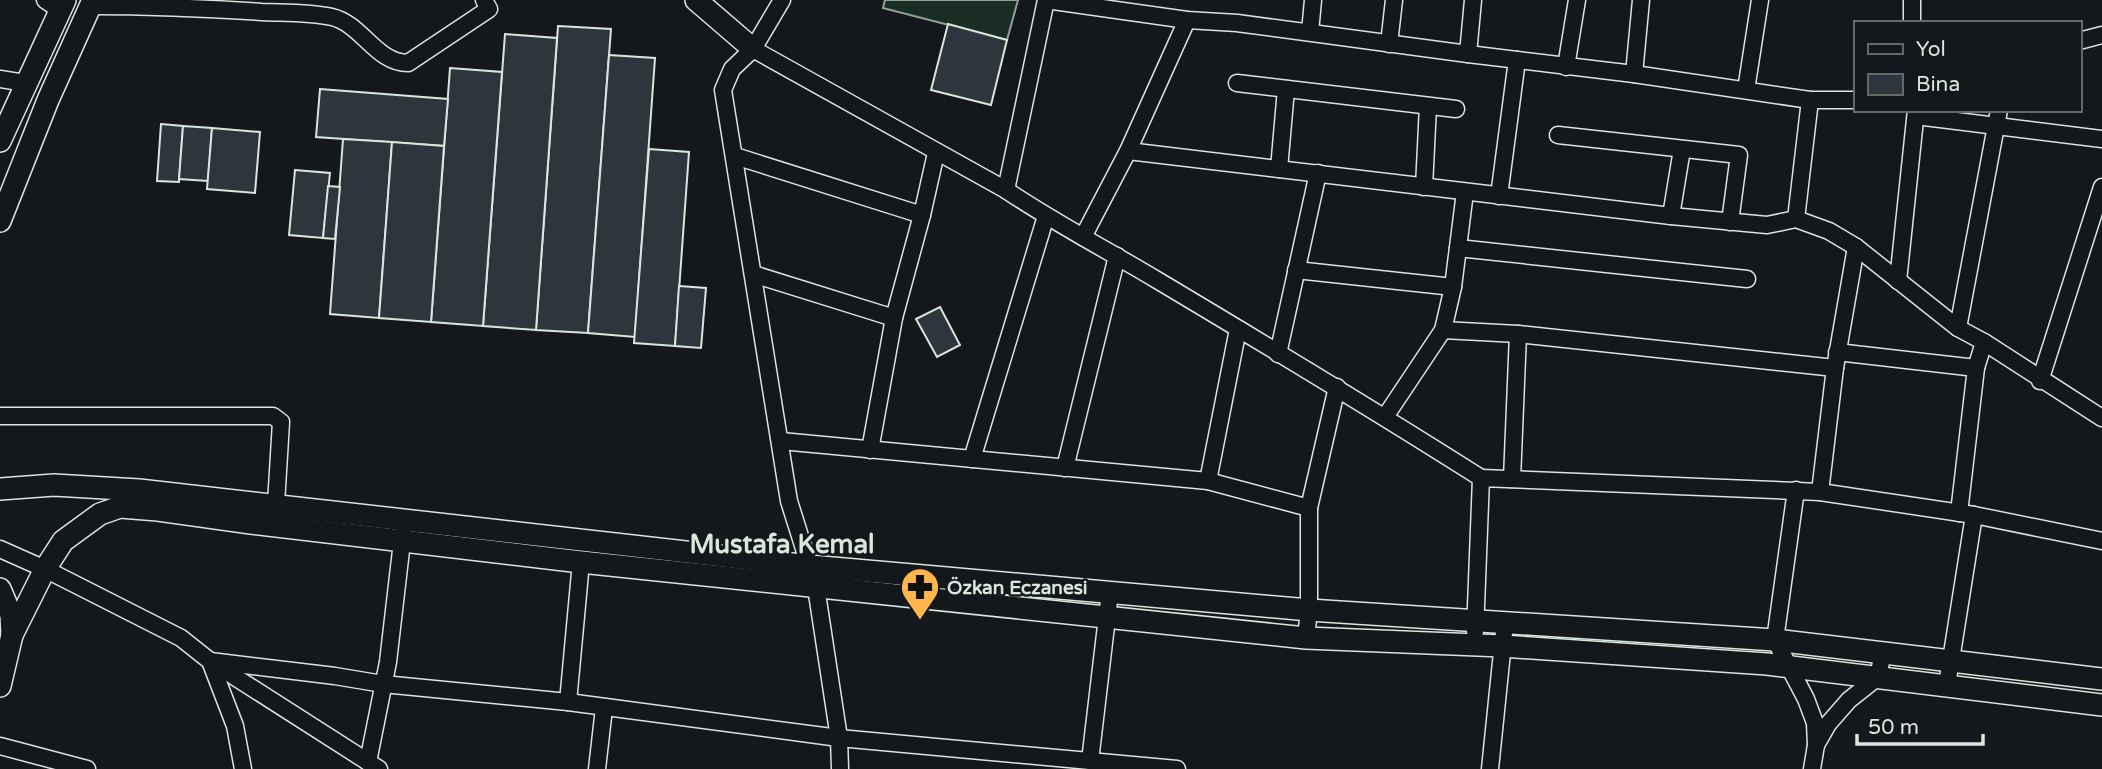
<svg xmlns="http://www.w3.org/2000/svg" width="2102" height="769" viewBox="0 0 2102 769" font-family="'Varela Round',sans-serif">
<rect width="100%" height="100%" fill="#14181c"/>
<path fill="#1a2d24" stroke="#939e99" stroke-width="2" d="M885,0h133l-11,40 -124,-32z"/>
<g fill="#2c363c" stroke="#d8e6dc" stroke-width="2">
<path d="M948,24l59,16 -16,65 -60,-15z"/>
<path d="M558,26l53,3 -23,304 -52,-3z"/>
<path d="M505,34l52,4 -21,292 -53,-4z"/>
<path d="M609,55l46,3 -20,279 -47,-4z"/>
<path d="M450,68l52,4 -19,254 -52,-4z"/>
<path d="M320,89l128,10 -4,47 -128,-9z"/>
<path d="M161,124l22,2 -4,56 -22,-1z"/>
<path d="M183,126l29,2 -4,53 -29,-2z"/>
<path d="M212,128l48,4 -5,61 -48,-4z"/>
<path d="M343,139l49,3 -13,176 -49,-4z"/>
<path d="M392,142l52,4 -13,176 -52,-4z"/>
<path d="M649,149l40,3 -14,194 -41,-3z"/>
<path d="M295,170l35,3 -7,65 -34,-3z"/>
<path d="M328,186l12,1 -5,52 -12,-1z"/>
<path d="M679,286l27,2 -5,60 -26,-2z"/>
<path d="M940,307l20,38 -23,12 -21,-38z"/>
</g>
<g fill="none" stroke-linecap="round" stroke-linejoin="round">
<g stroke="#d8e6dc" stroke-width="19">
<g id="street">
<path d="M45,0l15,10"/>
<path d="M782,0l-29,49 -21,20 -9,21 66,411 27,86 23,151 1,31"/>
<path d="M1046,0l141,20 50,3 231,31 166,20 176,26h45"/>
<path d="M1912,0v23"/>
<path d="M90,6c57,0 114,2 172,6 23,1 47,0 70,5 30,7 44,46 76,46l81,-54 -5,-9"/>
<path d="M1310,32l3,-32"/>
<path d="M2079,41l23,-6"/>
<path d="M1389,44l5,-44"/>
<path d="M753,49l253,141c49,33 101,60 151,90 109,65 217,130 324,198"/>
<path d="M1468,54l5,-54"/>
<path d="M1566,67l11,-67"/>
<path d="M1634,74l7,-74"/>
<path d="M0,79l25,4"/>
<path d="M1237,83l219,26"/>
<path d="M1746,90l14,-90"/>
<path d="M1916,116l186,23"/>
<path d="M1558,135l181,20 -9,67"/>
<path d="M1128,151l543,65 96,9 29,-6 33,12 27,16 102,81 26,14 -8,26 -17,145"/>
<path d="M735,156l187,59"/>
<path d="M1279,169l7,-80"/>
<path d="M1424,187l4,-81"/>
<path d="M1006,190l40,-190"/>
<path d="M1499,196l18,-136"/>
<path d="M1671,216l11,-67"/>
<path d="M1796,219l14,-119"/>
<path d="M1083,237l45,-86 59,-131"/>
<path d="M1458,248l289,31"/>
<path d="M1296,270l157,17"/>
<path d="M753,274l141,44"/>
<path d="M1898,281l18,-171"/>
<path d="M1958,328l41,-218"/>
<path d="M1443,330l75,4 317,34"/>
<path d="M1984,342l118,76"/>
<path d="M1837,352l139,16"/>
<path d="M1278,354l40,-181"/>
<path d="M2040,381l62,-194"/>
<path d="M0,416h273l8,6 -5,82"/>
<path d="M1385,417l58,-87 10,-43 12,-95"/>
<path d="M781,441l427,40 101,27"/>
<path d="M870,450l24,-132 28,-103 14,-62"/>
<path d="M972,459l74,-243"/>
<path d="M1065,468l52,-212"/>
<path d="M1512,479l6,-145"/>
<path d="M1208,481l30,-152"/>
<path d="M1796,490l-21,150 31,59 9,24 1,22 -4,24"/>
<path d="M1820,492l15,-124 21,-121"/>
<path d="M0,549l45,20 136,69 29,23 169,108"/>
<path d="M1475,632l6,-154 339,14 154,23 128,26"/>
<path d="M1306,638l3,-28v-102l28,-121"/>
<path d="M1947,685l27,-170"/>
<path d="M568,702l13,-140"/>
<path d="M1816,745l12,-21 21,-24 29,-23 5,-25"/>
<path d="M0,746l87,23"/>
<path d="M1090,761l20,-169"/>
<path d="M368,762l20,-100 15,-129"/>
<path d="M243,769l-8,-43 -25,-65 125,15 48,8 185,18 271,36 338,31"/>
<path d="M597,769l7,-61"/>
<path d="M1490,769l15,-146"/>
</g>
</g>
<g stroke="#d8e6dc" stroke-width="24">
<g id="secondary">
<path d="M696,0l57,49"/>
<path d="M0,141l65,-141"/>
<path d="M0,221l48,-121 45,-100"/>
<path d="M0,489l54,-4 85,5 671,76 499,44 466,30 327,39"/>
<path d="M0,589l11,26 1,20 -12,51"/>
<path d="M12,635l33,-66 18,-28 37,-27 20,-7 38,3 93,13 330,39 725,76 196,8 265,18 335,41"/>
</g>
</g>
<use href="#street" stroke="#14181c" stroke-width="16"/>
<use href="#secondary" stroke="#14181c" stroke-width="21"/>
</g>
<defs>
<g id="pharmacy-pin" transform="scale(2.0125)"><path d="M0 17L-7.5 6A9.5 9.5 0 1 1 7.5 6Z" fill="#ffb74d" stroke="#14181c"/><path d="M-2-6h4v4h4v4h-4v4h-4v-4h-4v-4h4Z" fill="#111"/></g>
</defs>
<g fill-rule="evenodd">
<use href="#pharmacy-pin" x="920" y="587"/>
</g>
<g text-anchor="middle" stroke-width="5" stroke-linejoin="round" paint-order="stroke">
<g font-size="19" font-weight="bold" fill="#d8e6dc" stroke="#14181c" text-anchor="start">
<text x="947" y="594">Özkan Eczanesi</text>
</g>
<g font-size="26" font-weight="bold" fill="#d8e6dc" stroke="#14181c">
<text x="782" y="553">Mustafa Kemal</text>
</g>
</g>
<rect x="1854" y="21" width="228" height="91" fill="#14181c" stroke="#626a69" stroke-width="2"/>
<rect x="1868" y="44" width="35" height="10" fill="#14181c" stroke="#626a69" stroke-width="2"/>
<text x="1916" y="56" font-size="21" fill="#d8e6dc">Yol</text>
<rect x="1868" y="74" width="35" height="21" fill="#2c363c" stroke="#626a69" stroke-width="2"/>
<text x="1916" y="91" font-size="21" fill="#d8e6dc">Bina</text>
<path d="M1857 734v10h126v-10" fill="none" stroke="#d8e6dc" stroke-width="3.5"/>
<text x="1868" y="734" font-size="21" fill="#d8e6dc" stroke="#14181c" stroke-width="5" paint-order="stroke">50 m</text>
</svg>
